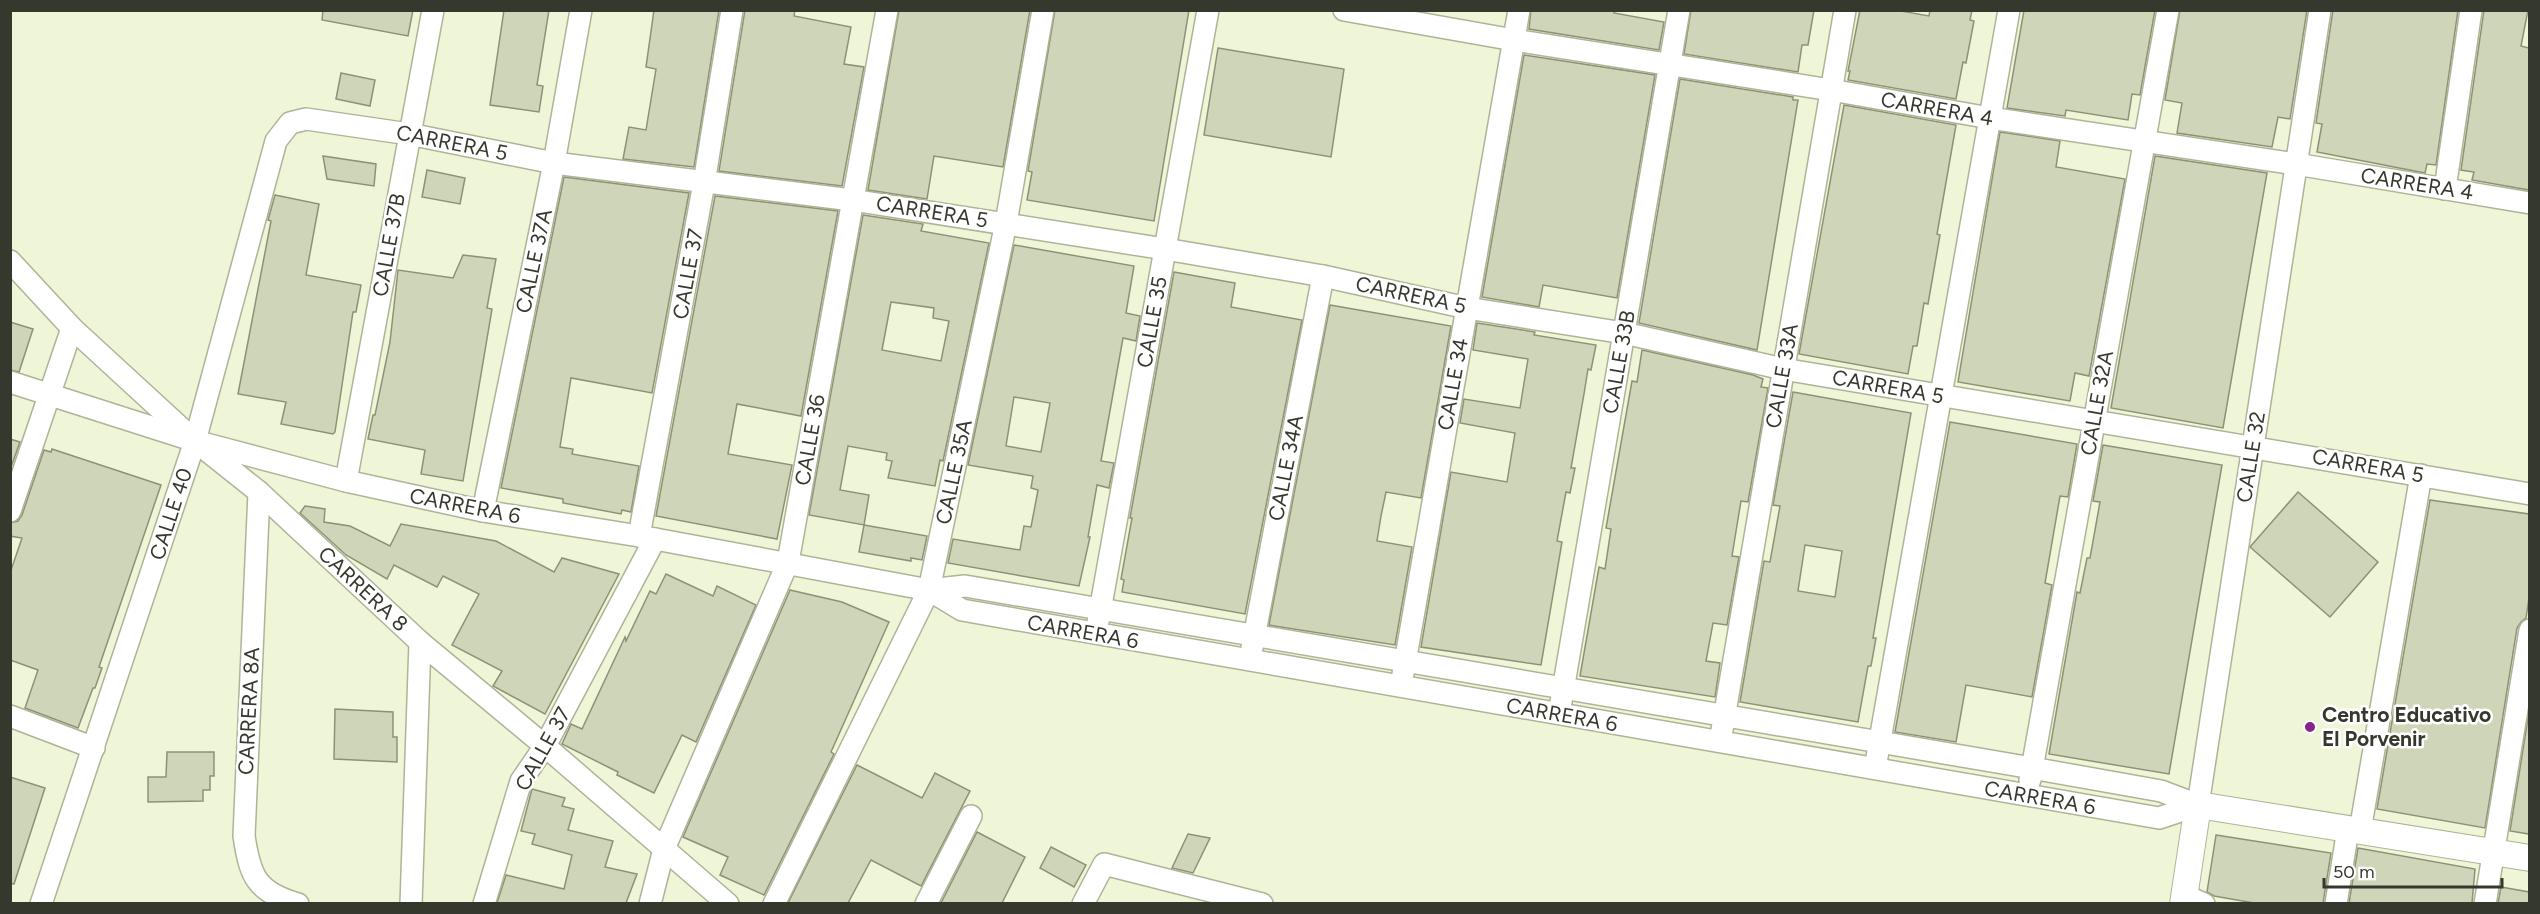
<svg xmlns="http://www.w3.org/2000/svg" width="2540" height="914" viewBox="0 0 2540 914" font-family="Figtree,sans-serif">
<rect width="100%" height="100%" fill="#eff5d7"/>
<g fill="#cfd5b8" stroke="#8d9277" stroke-width="1.5" fill-rule="evenodd">
<path d="M323,10h90l-5,26 -86,-16z"/>
<path d="M504,10h45l-12,75 6,1 -4,26 -49,-7z"/>
<path d="M654,10h65l-25,157 -71,-8 6,-32 17,3 10,-61 -10,-2z"/>
<path d="M745,10h50l-1,6 57,11 -7,37 20,3 -22,119 -123,-15z"/>
<path d="M899,10h131l-27,157 -69,-11 -7,43 -59,-9z"/>
<path d="M1055,10h134l-35,211 -127,-21 5,-28 -4,-1z"/>
<path d="M1531,10h84l-1,3 50,9 -5,28 -130,-21z"/>
<path d="M1691,10h123l-6,35h-6l-4,27 -114,-18z"/>
<path d="M1860,10h35l34,6 1,-6h42l-2,10 4,1 -8,42 -3,-1 -7,37 -108,-19 2,-9h-2z"/>
<path d="M2024,10h131l-15,85 -8,-1 -4,26 -62,-10 -1,6 -58,-8z"/>
<path d="M2180,10h127l-17,109 -12,-2 -6,30 -95,-14 5,-30 -17,-3z"/>
<path d="M2333,10h125l-22,155 -9,-1 -2,9 -108,-21 5,-28 -6,-1z"/>
<path d="M2484,10h44l-7,36 8,2v142l-57,-10 2,-8 -13,-2z"/>
<path d="M1218,48l126,21 -13,88 -127,-22z"/>
<path d="M1524,55l131,20 -38,223 -74,-13 -4,22 -57,-10z"/>
<path d="M341,73l34,7 -5,26 -34,-7z"/>
<path d="M1680,79l113,18v3h5l-41,250 -118,-27z"/>
<path d="M1844,105l112,20 -19,109 3,1 -12,69 -4,-1 -7,43h-4l-5,28 -109,-20z"/>
<path d="M2000,132l60,9 -4,26 69,12 -36,197 -14,-3 -5,28 -112,-19z"/>
<path d="M323,156l53,8 -2,22 -47,-7z"/>
<path d="M2155,156l112,17 -44,255 -112,-20z"/>
<path d="M427,170l38,8 -5,26 -38,-7z"/>
<path d="M564,177l125,16 -37,200 -81,-15 -11,69 13,2 -1,5 67,12 -8,46 -9,-2 -1,4 -58,-11v-4l-62,-11z"/>
<path d="M275,195l44,9 -13,71 55,10 -5,27h-3l-18,120 -2,2 -52,-10 5,-22 -48,-8 33,-173 -3,-1z"/>
<path d="M715,196l123,15 -37,205 -64,-12 -9,50 64,11 -15,74 -121,-23z"/>
<path d="M863,215l60,9 -2,7 68,12 -46,218 -3,-1 -5,26 -47,-8 4,-17 -6,-1 1,-7 -39,-7 -8,44 29,5 -5,30 -55,-10zM891,302l43,6 -1,10 16,3 -8,40 -59,-11z"/>
<path d="M1014,245l120,21 -8,47 14,3 -4,25 -13,-3 -22,123 13,2 -5,25 -12,-3 -9,52h2l-11,49 -131,-23 5,-24 67,11 4,-24 7,1 7,-37 -7,-2 2,-12 -65,-11zM1014,397l36,6 -9,49 -35,-6z"/>
<path d="M463,255l33,4 -9,49 5,1 -29,172 -42,-7 4,-24 -57,-11 5,-24h2l15,-73 8,-72 55,8z"/>
<path d="M1174,272l61,11 -4,24 71,13 -57,294 -123,-22 2,-12 -3,-1 11,-61h-2z"/>
<path d="M1330,305l121,21 -30,172 -35,-6 -5,24 -4,25 35,6 -17,98 -126,-20z"/>
<path d="M10,322l23,7 -14,43 -9,-2z"/>
<path d="M1477,323l58,9 -1,3 62,10 -5,25 -3,-1 -4,25 -13,74h4l-5,25 -4,-1 -9,49 5,1 -21,123 -120,-18 30,-175 56,10 8,-49 -55,-10 4,-24 56,9 4,-25 4,-24 -55,-9z"/>
<path d="M1642,350l111,25 10,4 -2,8 7,1 -20,114 -7,-1 -4,24 -5,31 7,1 -12,68 -14,-2 -7,38 14,2 -5,34 -135,-21 19,-109 6,2 6,-40 -5,-1 26,-147 5,1z"/>
<path d="M1793,392l118,21 -38,225h3l-5,28h-3l-10,56 -118,-20 24,-141 6,1 10,-56 -7,-1zM1805,545l37,6 -7,46 -37,-6z"/>
<path d="M1950,422l127,22 -9,53 -8,-1 -15,87 7,2 -20,112 -66,-12 -10,57 -61,-10z"/>
<path d="M10,439l10,3 -10,28z"/>
<path d="M2103,445l119,20 -53,309 -120,-20 28,-162 3,1 7,-35h3l10,-56 -7,-1z"/>
<path d="M52,449l109,36 -62,182 3,1 -7,20h-2l-15,40 -53,-20 13,-38 -28,-10v-87l12,-35 -12,-2v-13l8,-2 4,-6 22,-65 7,2z"/>
<path d="M2298,492l80,70 -48,55 -80,-70z"/>
<path d="M2430,500l99,14v84l-3,20 -5,4 -4,6 -32,200 -108,-19z"/>
<path d="M305,506l20,3 -1,13 26,4 40,20 11,-22 95,17 58,31 8,-14 57,16 -74,140 -52,-28 9,-15 -50,-26 27,-51 -36,-18 -6,11 -43,-22 -7,14 -41,-24 -46,-42z"/>
<path d="M864,525l63,11 -5,24 -11,-2v3l-52,-9z"/>
<path d="M666,574l47,22 4,-10 39,19 -60,137 -14,-7 -28,58 -37,-18 1,-3 -56,-28 9,-20 11,5 43,-92 1,4 24,-50 6,3z"/>
<path d="M790,590l52,12 47,20 -58,130 3,2 -70,141 -44,-20 8,-18 -45,-20z"/>
<path d="M335,709l58,3v25h4v25l-63,-3z"/>
<path d="M2529,712v122l-19,-3z"/>
<path d="M167,752h47v24h-4v14h-7v11l-55,1v-25h18z"/>
<path d="M857,765l65,33 13,-25 35,18 -49,95 -50,-26 -23,43h-60z"/>
<path d="M10,777l35,11 -31,96 -4,-1z"/>
<path d="M532,789l33,9 -3,8 12,3 -6,21 45,11 -8,26 32,7 -11,29h-129l9,-28 58,14 8,-34 -40,-11 3,-10 -14,-3z"/>
<path d="M977,832l48,25 -23,46h-61z"/>
<path d="M1188,834l22,4 -17,35 -21,-5z"/>
<path d="M2216,835l115,18 -8,50h-69l-40,-7 -7,-4z"/>
<path d="M1051,847l35,18 -12,22 -34,-19z"/>
<path d="M2358,848l117,21 -3,34h-123z"/>
<path d="M2501,887l28,5v11h-31z"/>
</g>
<g fill="none" stroke-linecap="round" stroke-linejoin="round">
<g stroke="#aeb497" stroke-width="24">
<g id="minor">
<path d="M1344,10l170,30 317,50 159,28 306,46 234,39"/>
<path d="M2445,189l26,-179"/>
<path d="M10,261l62,67 123,113 64,51 161,150 125,104 183,158"/>
<path d="M10,382l185,59 151,40 137,30 156,25 290,54 36,-4 1067,182 129,23 37,14"/>
<path d="M346,481l87,-471"/>
<path d="M259,492l-15,344c6,40 12,56 54,68"/>
<path d="M10,511l62,-183"/>
<path d="M483,511l71,-348 27,-153"/>
<path d="M639,536l65,-353 28,-173"/>
<path d="M929,590l33,20 1197,208 39,-13"/>
<path d="M1098,622l110,-612"/>
<path d="M1252,648l71,-372"/>
<path d="M1403,674l116,-664"/>
<path d="M1561,702l118,-692"/>
<path d="M10,716l84,32"/>
<path d="M1722,730l123,-720"/>
<path d="M1877,757l132,-747"/>
<path d="M2030,780l138,-770"/>
<path d="M2198,805l122,-795"/>
<path d="M2360,831l61,-356"/>
<path d="M2184,895l20,9"/>
<path d="M41,904l154,-463 81,-300 14,-18 16,-4 103,15 145,29 298,37 313,49 158,27 144,32 157,25 159,36 747,125"/>
<path d="M411,904l9,-262"/>
<path d="M484,904l37,-123 24,-35 110,-207"/>
<path d="M650,904l14,-55 124,-287 99,-552"/>
<path d="M774,904l155,-314 77,-367 37,-213"/>
<path d="M926,904l45,-88"/>
<path d="M1083,904l21,-40 158,40"/>
<path d="M2336,904l12,-75"/>
<path d="M2485,904l45,-274"/>
</g>
</g>
<g stroke="#aeb497" stroke-width="28">
<path id="tertiary" d="M2183,904l15,-99 332,53"/>
</g>
<use href="#minor" stroke="#fff" stroke-width="21"/>
<use href="#tertiary" stroke="#fff" stroke-width="26"/>
</g>
<circle fill="#88238b" stroke="#fff" stroke-width="2" cx="2310" cy="727" r="6"/>
<g text-anchor="middle" stroke-width="5" stroke-linejoin="round" paint-order="stroke">
<g font-size="21" fill="#35382c" stroke="#fff">
<text transform="translate(1937 109) rotate(10)" y="7">CARRERA 4</text>
<text transform="translate(452 143) rotate(11)" y="7">CARRERA 5</text>
<text transform="translate(2417 184) rotate(9)" y="7">CARRERA 4</text>
<text transform="translate(932 212) rotate(9)" y="7">CARRERA 5</text>
<text transform="translate(389 245) rotate(-80)" y="7">CALLE 37B</text>
<text transform="translate(534 261) rotate(-78)" y="7">CALLE 37A</text>
<text transform="translate(688 274) rotate(-80)" y="7">CALLE 37</text>
<text transform="translate(1411 295) rotate(12)" y="7">CARRERA 5</text>
<text transform="translate(1152 322) rotate(-80)" y="7">CALLE 35</text>
<text transform="translate(1619 362) rotate(-80)" y="7">CALLE 33B</text>
<text transform="translate(1782 376) rotate(-80)" y="7">CALLE 33A</text>
<text transform="translate(1453 384) rotate(-80)" y="7">CALLE 34</text>
<text transform="translate(1888 387) rotate(10)" y="7">CARRERA 5</text>
<text transform="translate(2097 403) rotate(-80)" y="7">CALLE 32A</text>
<text transform="translate(810 440) rotate(-80)" y="7">CALLE 36</text>
<text transform="translate(2251 457) rotate(-81)" y="7">CALLE 32</text>
<text transform="translate(2368 466) rotate(10)" y="7">CARRERA 5</text>
<text transform="translate(1286 468) rotate(-79)" y="7">CALLE 34A</text>
<text transform="translate(954 472) rotate(-78)" y="7">CALLE 35A</text>
<text transform="translate(465 506) rotate(11)" y="7">CARRERA 6</text>
<text transform="translate(171 514) rotate(-72)" y="7">CALLE 40</text>
<text transform="translate(363 589) rotate(43)" y="7">CARRERA 8</text>
<text transform="translate(1083 632) rotate(10)" y="7">CARRERA 6</text>
<text transform="translate(249 711) rotate(-87)" y="7">CARRERA 8A</text>
<text transform="translate(1562 715) rotate(10)" y="7">CARRERA 6</text>
<text transform="translate(543 749) rotate(-61)" y="7">CALLE 37</text>
<text transform="translate(2040 798) rotate(10)" y="7">CARRERA 6</text>
</g>
<g font-size="21" font-weight="bold" fill="#35382c" stroke="#fff" text-anchor="start">
<text x="2322" y="722">Centro Educativo<tspan x="2322" dy="24">El Porvenir</tspan></text>
</g>
</g>
<rect width="2540" height="914" fill="none" stroke="#35382c" stroke-width="24"/>
<path d="M2324 878v9h178v-9" fill="none" stroke="#35382c" stroke-width="3"/>
<text x="2333" y="878" font-size="18" fill="#35382c" stroke="#ffffff" stroke-width="4.5" paint-order="stroke">50 m</text>
</svg>
